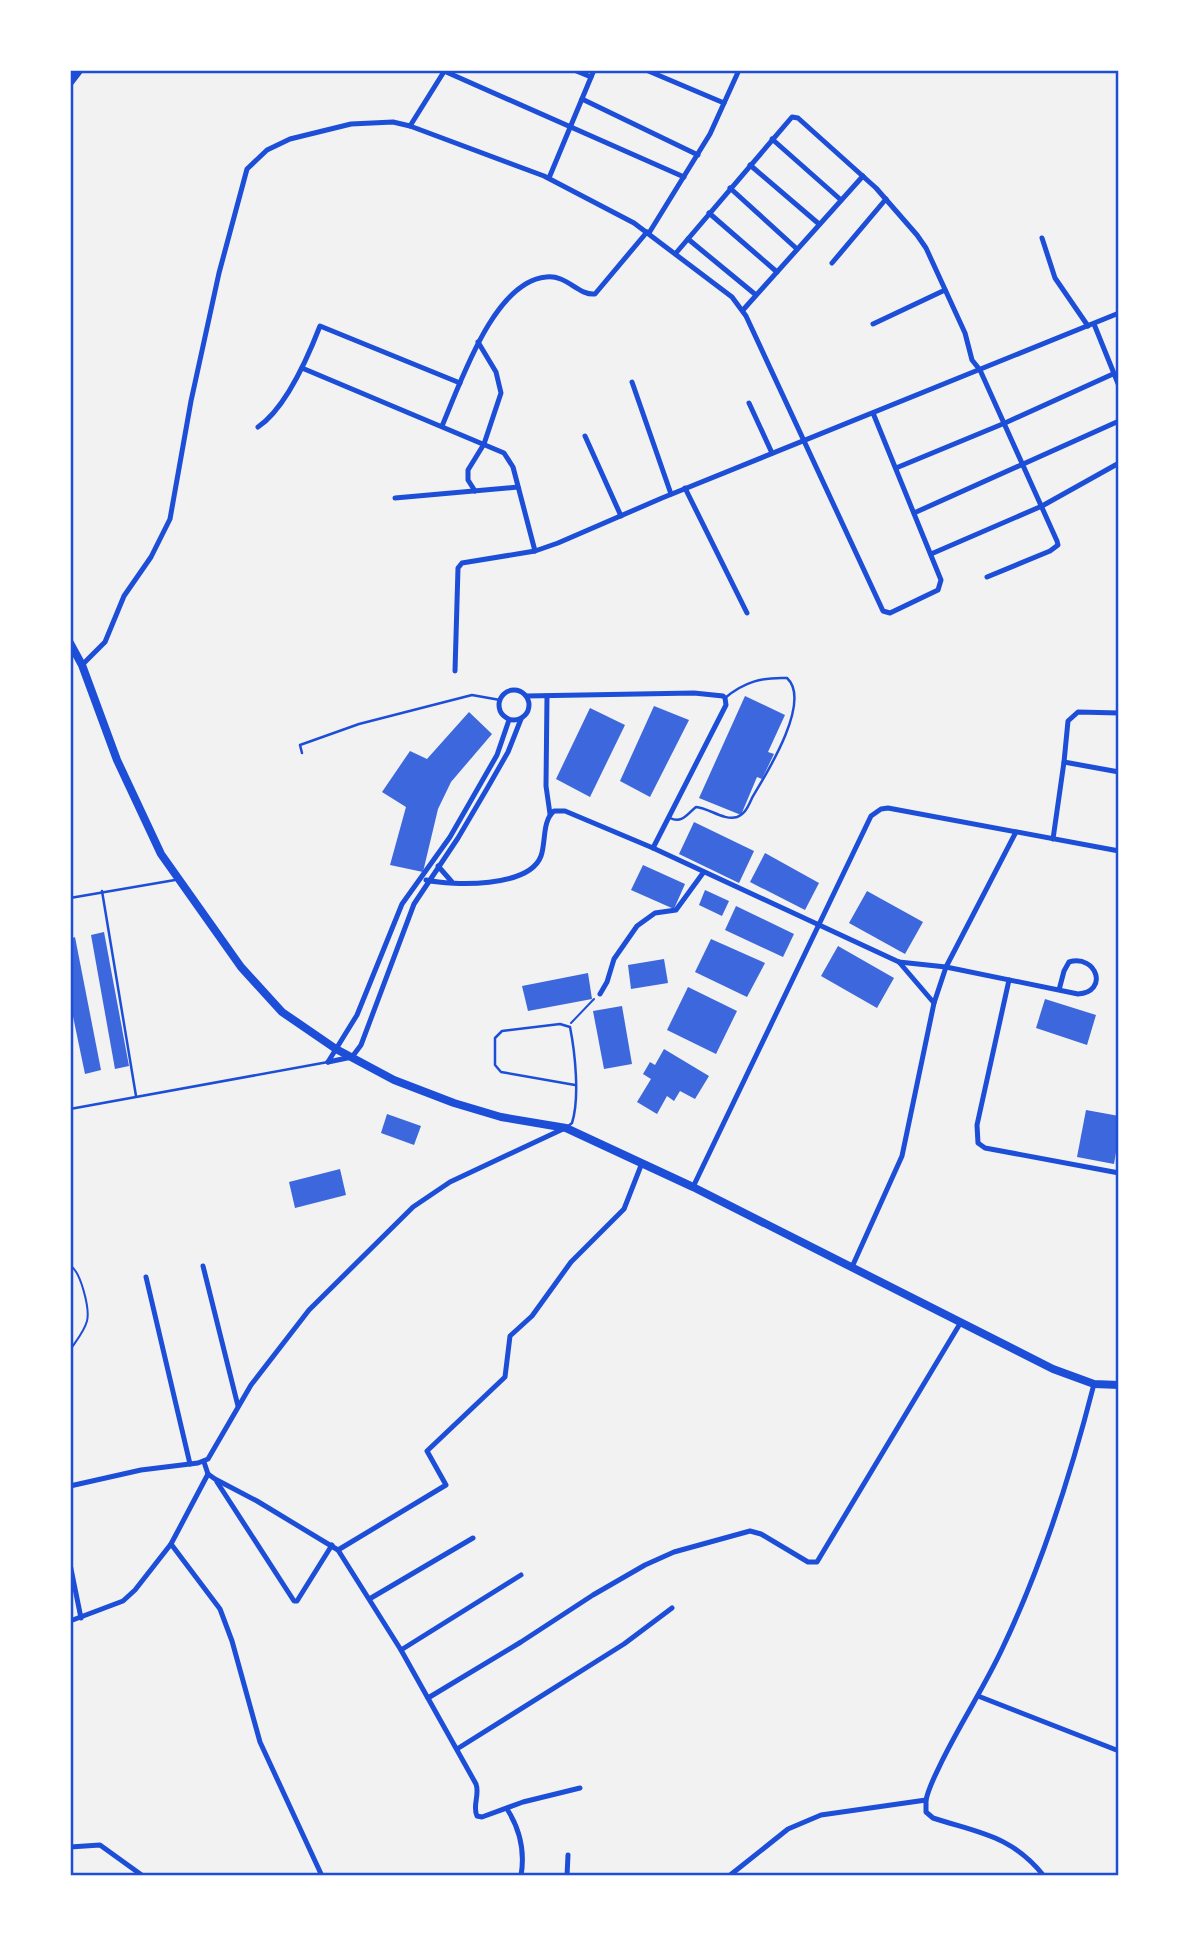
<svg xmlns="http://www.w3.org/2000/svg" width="1189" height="1946" viewBox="0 0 1189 1946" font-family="Georgia,serif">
<rect width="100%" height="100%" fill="#f2f2f2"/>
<g fill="#3d67dc">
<path d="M745,696l40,19 -17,37 6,2 -12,25 -5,-2 -16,38 -42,-17z"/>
<path d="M654,706l35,14 -39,77 -30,-16z"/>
<path d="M590,708l35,17 -35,72 -34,-18z"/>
<path d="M469,712l23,22 -41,48 -13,27 -15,63 -33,-7 16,-58 -24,-15 28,-41 17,8z"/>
<path d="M694,822l60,29 -15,32 -60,-29z"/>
<path d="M765,853l54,30 -14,27 -55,-28z"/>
<path d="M643,865l42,19 -11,25 -43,-19z"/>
<path d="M705,890l24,11 -7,15 -23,-11z"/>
<path d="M867,891l56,31 -18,32 -56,-31z"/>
<path d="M736,906l58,28 -11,23 -58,-27z"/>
<path d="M104,932l25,134 -14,3 -24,-134z"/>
<path d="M75,937l26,133 -16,4 -15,-72v-63z"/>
<path d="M711,939l54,24 -18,34 -52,-25z"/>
<path d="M838,946l56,32 -17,30 -56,-32z"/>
<path d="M664,959l4,24 -37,6 -3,-24z"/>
<path d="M588,973l4,26 -64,12 -6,-25z"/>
<path d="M688,987l49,24 -21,43 -49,-24z"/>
<path d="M1045,999l51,16 -9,30 -51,-17z"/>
<path d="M622,1006l10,58 -28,5 -11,-58z"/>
<path d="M664,1049l45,27 -14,23 -15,-8 -6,10 -7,-5 -10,18 -20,-12 14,-23 -8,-5 7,-12 5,3z"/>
<path d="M1086,1110l33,6v19l-5,29 -37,-7z"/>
<path d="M387,1114l34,12 -7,19 -33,-12z"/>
<path d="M340,1169l6,26 -51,13 -6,-26z"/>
</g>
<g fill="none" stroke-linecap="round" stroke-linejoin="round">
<g stroke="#1d4ed8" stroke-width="2">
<path d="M571,1023l23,-24"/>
<path d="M70,1265c11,7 20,44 17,56 -3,11 -11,20 -17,29"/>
</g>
<g stroke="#1d4ed8" stroke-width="2.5">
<path d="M302,753l-2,-8 59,-21 113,-29 28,5"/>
<path d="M670,818c12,6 17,-4 26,-11 13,1 28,14 41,10 9,-3 12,-13 16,-21 14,-23 59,-95 34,-118 -25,-1 -43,4 -62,20"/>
<path d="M102,891l34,205"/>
<path d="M70,898l105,-18"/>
<path d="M70,1109l258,-47"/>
<path d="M567,1127l5,-4c8,-25 3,-71 -2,-96l-10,-3 -58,7 -7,7v27l6,7 74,13"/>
</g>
<g stroke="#1d4ed8" stroke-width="5">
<path d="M574,70l17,7"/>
<path d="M646,70l78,33"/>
<path d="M444,71l240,106"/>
<path d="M582,99l116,56"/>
<path d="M410,126l35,-56"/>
<path d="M772,139l69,61"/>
<path d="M750,165l69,59"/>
<path d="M549,178l45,-108"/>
<path d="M730,188l67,61"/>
<path d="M709,213l68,59"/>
<path d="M649,233l61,-99 29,-64"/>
<path d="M1042,238l13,40 33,48"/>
<path d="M688,239l68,56"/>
<path d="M676,253l116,-136 6,1 78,70 41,47 9,13 39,85 7,27 8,10 77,171 1,4 -8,6 -63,26"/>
<path d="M832,263l54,-64"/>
<path d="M743,310l120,-134"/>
<path d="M873,324l72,-34"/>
<path d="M1094,324l25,62"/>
<path d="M302,368l202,85 9,14 22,84"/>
<path d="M632,382l39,112"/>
<path d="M749,403l23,50"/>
<path d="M442,426c18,-41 51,-144 104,-149 20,-3 33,19 49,17l52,-62"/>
<path d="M258,427c28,-19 50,-70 62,-101l140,57"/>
<path d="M585,436l36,80"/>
<path d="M896,468l109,-45 108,-49"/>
<path d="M685,488l62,125"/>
<path d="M475,491l-7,-11v-10l16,-26 17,-51 -5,-21 -18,-30"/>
<path d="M395,498l123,-11"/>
<path d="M914,513l205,-92"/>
<path d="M931,554l111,-48 77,-43"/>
<path d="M82,665l23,-23 19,-46 27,-39 19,-38 21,-118 28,-128 28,-104 20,-19 23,-11 61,-15 42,-2 17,4 134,50 90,47 98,74 14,19 137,295 7,2 48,-23 3,-10 -68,-167"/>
<path d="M455,671l3,-103 4,-5 73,-12 23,-8 104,-45 457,-185"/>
<circle cx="514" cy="705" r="15"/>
<path d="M526,696l168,-3 29,3 2,2 1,7 -73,143 246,114 47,5 132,27c31,-2 19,-40 -9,-32l-5,9 -5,19"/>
<path d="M547,696l-1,90 4,28"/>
<path d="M1064,762l55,10"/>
<path d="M1053,839l11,-77 4,-41 10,-9 41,1"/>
<path d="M438,866l14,16"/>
<path d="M426,880c27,6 103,8 115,-24 5,-14 1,-35 13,-45h11l88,37"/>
<path d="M899,962l35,41"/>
<path d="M1009,980l-32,145 1,18 7,5 134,25"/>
<path d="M600,994l7,-12 7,-23 23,-33 18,-13 21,-3 27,-37"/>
<path d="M328,1062l24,-5 9,-12 53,-141 44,-66 30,-51 20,-35 13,-33"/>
<path d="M328,1062l29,-47 45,-111 48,-67 47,-82 12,-35"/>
<path d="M693,1187l178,-371 10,-7 7,-1 231,43"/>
<path d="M203,1266l35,140"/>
<path d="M852,1267l50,-111 32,-153 12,-36 70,-135"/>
<path d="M146,1277l44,187"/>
<path d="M204,1462l4,12 7,5 42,22 81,49 63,100 75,134c4,11 -4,22 1,32l5,1 41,-15 57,-14"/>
<path d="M217,1482l77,119h3l35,-56"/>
<path d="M70,1486l71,-16 57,-7 10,-4 43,-74 58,-75 104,-103 37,-25 113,-53"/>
<path d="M171,1544l49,65 12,32 28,101 62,134"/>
<path d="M338,1550l108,-65 -19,-34 78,-74 5,-41 22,-20 39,-54 53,-53 18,-46"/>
<path d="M70,1564l11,54"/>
<path d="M371,1598l102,-60"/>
<path d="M70,1621l53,-20 12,-11 36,-46 37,-70"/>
<path d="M401,1650l120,-75"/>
<path d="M978,1696l141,55"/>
<path d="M428,1698l93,-56 72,-47 52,-30 29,-13 76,-21 11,3 47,28h9l144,-240"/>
<path d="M457,1749l167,-105 48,-36"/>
<path d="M926,1800v12l7,6c46,15 78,17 111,58"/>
<path d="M507,1809c13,20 18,43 14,67"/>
<path d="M70,1847l30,-2 43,31"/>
<path d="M567,1876l1,-21"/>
<path d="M729,1876l59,-47 33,-14 105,-15c3,-14 10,-26 16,-39 19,-39 43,-75 61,-114 40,-84 68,-173 91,-263"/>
</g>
<path stroke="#1d4ed8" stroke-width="7" d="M70,83l10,-13"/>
<path stroke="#1d4ed8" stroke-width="8" d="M70,643l12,22 35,95 44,94 80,113 41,45 54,37 58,31 60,23 47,14 65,11 127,59 360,182 41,15 25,1"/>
</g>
<rect width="1189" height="1946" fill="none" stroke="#ffffff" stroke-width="144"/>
<rect x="72" y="72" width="1045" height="1802" fill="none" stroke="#1d4ed8" stroke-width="2.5"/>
</svg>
